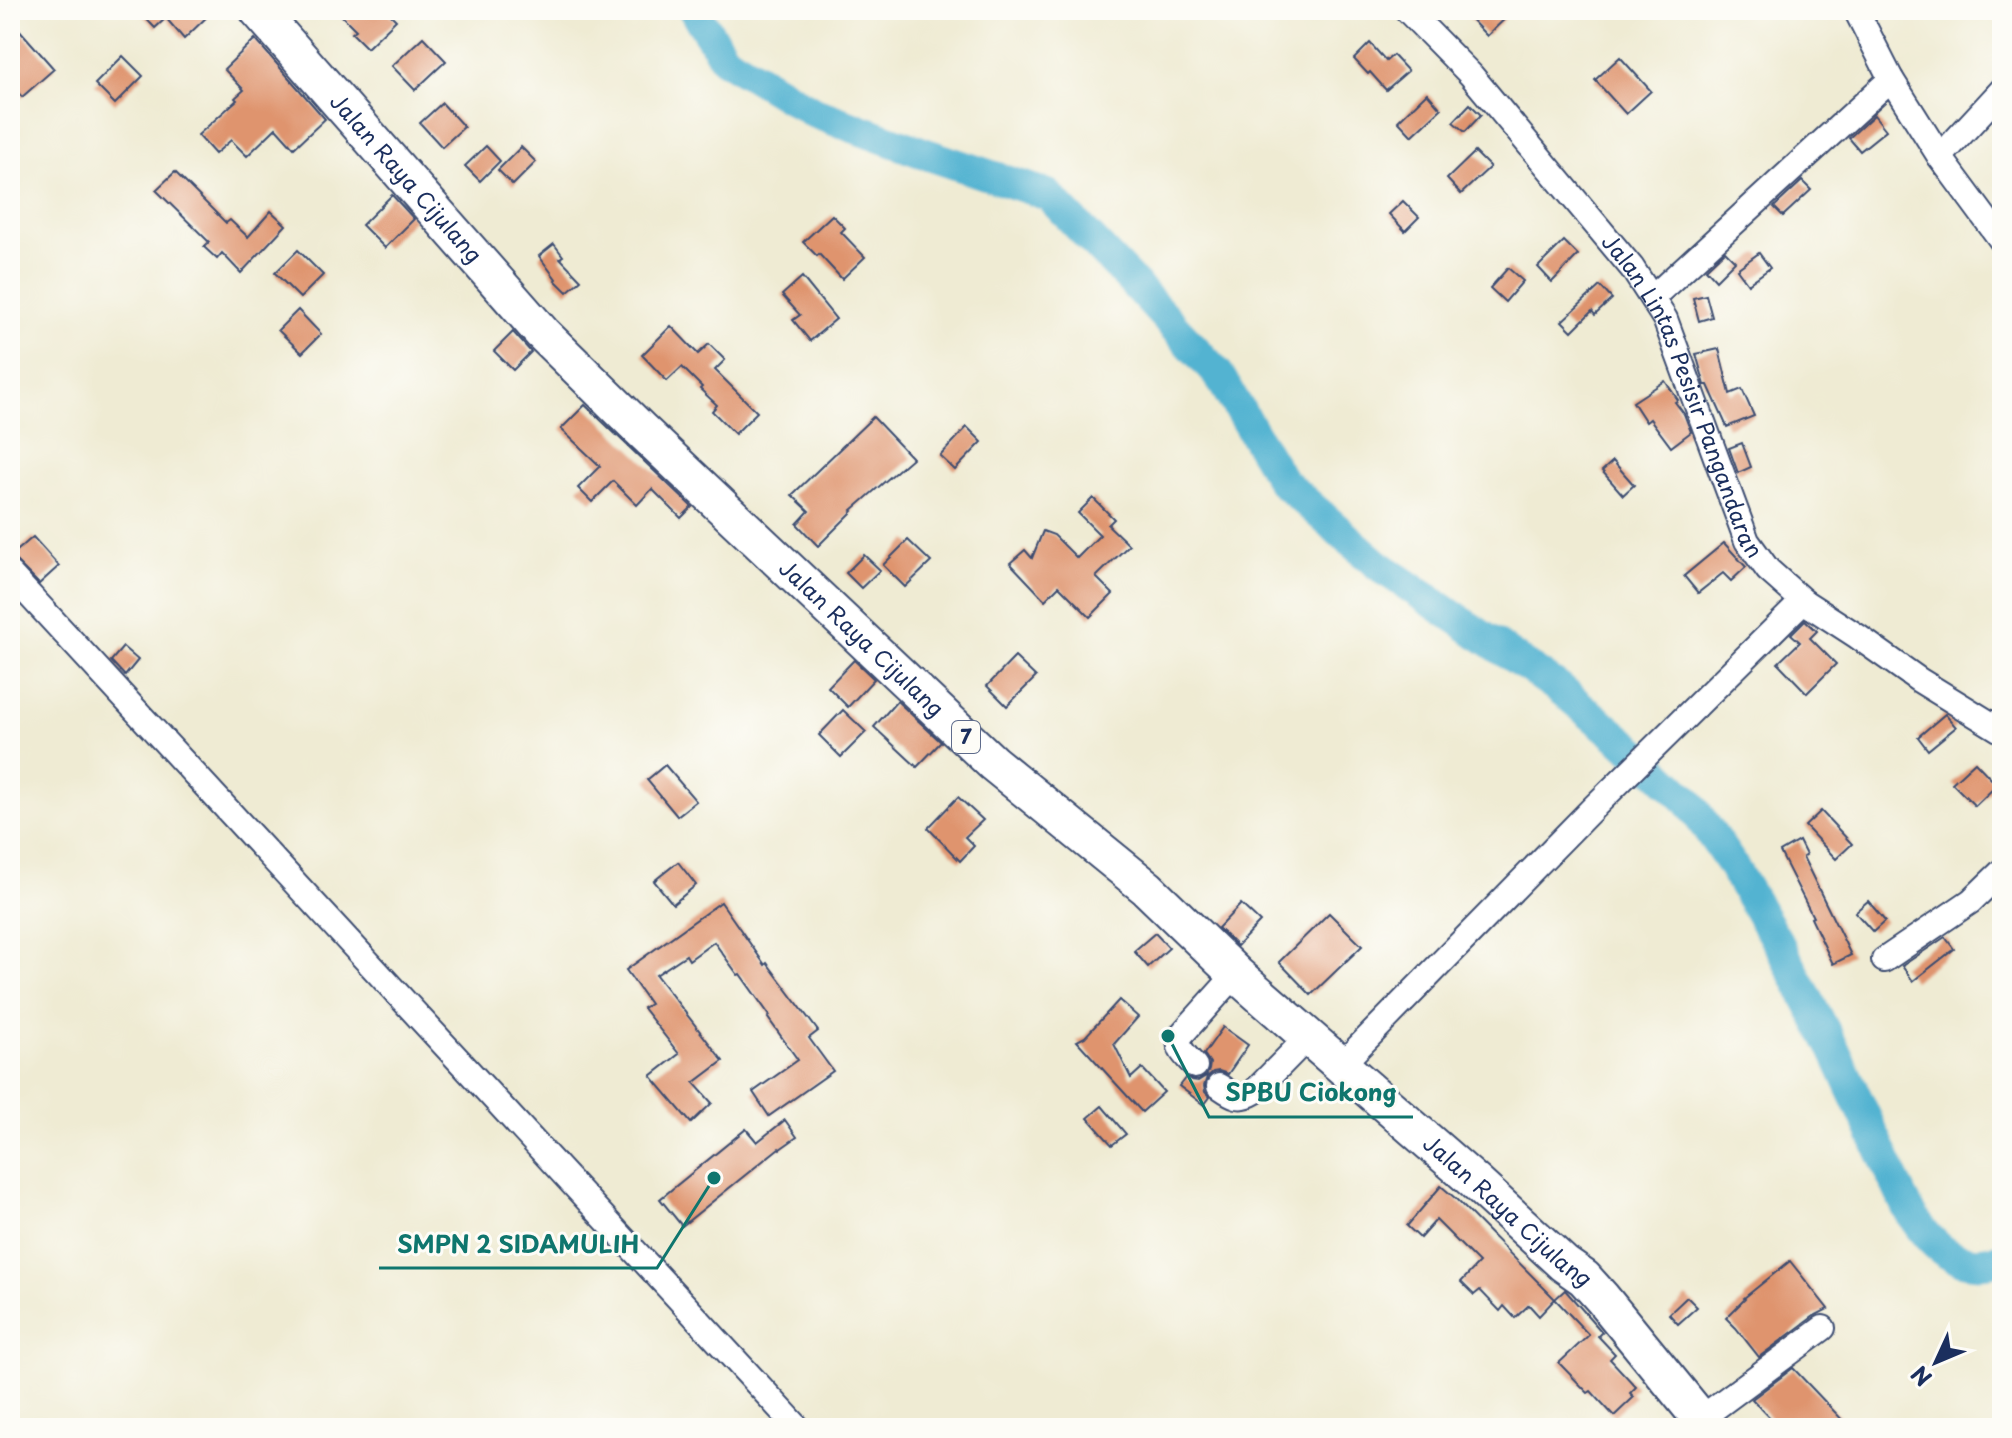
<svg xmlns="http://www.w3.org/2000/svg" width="2012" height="1438" viewBox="0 0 2012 1438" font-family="'Playpen Sans',sans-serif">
<rect width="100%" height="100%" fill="#fdfcf7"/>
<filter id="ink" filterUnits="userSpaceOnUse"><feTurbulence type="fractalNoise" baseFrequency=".0125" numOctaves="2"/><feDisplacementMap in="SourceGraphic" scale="16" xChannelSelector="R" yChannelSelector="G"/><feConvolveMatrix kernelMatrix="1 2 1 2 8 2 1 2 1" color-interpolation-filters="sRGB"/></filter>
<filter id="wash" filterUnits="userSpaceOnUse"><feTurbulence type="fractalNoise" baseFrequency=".006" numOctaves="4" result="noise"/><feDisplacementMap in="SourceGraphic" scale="32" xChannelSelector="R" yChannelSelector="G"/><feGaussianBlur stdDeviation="1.8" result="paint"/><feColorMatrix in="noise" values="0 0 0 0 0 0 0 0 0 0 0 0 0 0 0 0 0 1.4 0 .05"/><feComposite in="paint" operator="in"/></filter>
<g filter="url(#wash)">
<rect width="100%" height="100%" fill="#efebd3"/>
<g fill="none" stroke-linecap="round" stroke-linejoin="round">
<path stroke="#53b3d1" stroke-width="32" d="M694,10l30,48 91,55 114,42 119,40 87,90 83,89 64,107 96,84 182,124 82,68 47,45 41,60 51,86 53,101 73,158c21,36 49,67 95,51"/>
</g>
<g id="blocks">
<g fill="#df946e">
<path d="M138,10h76l-30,29 -18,-21 -11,10z"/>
<path d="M336,10h50l10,10 -29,28 -15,-15 4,-3z"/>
<path d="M1462,10h52l-27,26z"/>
<path d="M10,19l44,50 -32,28 -12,-14z"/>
<path d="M423,37l23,24 -31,29 -23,-24z"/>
<path d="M255,39l70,80 -31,29 -18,-20 -29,28 -16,-16 -16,14 -17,-19 39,-35 -2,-2 9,-8 -20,-21z"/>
<path d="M1370,43l16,18 7,-6 15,16 -22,19 -16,-18 -2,2 -14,-15z"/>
<path d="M123,56l20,20 -28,28 -20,-20z"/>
<path d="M1620,57l31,34 -25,23 -31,-34z"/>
<path d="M1427,93l14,16 -29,27 -14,-15z"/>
<path d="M442,103l22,24 -22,20 -22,-24z"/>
<path d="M1470,104l11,11 -16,17 -12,-10z"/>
<path d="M1874,115l12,15 -26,21 -11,-13z"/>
<path d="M486,146l14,15 -20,20 -15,-15z"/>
<path d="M521,147l15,15 -23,23 -15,-15z"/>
<path d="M1475,152l15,15 -29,27 -14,-15z"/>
<path d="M175,172l51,51 4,-3 18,17 23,-26 15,14 -45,48 -19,-20 -5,6 -13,-12 5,-5 -53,-52z"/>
<path d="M1802,181l9,9 -28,26 -9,-9z"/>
<path d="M392,195l22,24 -29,29 -23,-23z"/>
<path d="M1403,201l16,16 -14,14 -16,-17z"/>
<path d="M832,215l13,13 -4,4 24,25 -23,22 -23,-25 -2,2 -14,-14z"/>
<path d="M1564,241l14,14 -26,27 -14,-15z"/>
<path d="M554,244l9,12 -3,2 21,22 -14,12 -12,-12 1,-1 -17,-23z"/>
<path d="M298,250l25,25 -23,23 -25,-25z"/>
<path d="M1725,251l10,10 -19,19 -10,-11z"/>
<path d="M1759,253l11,15 -22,16 -11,-15z"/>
<path d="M1508,268l15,13 -18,21 -15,-14z"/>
<path d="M802,277l34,42 -26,22 -17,-21 7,-5 -18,-20z"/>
<path d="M1600,286l12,13 -17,16 -3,-4 -20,20 -10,-10z"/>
<path d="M1706,295l6,22 -13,4 -6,-23z"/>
<path d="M298,310l23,24 -19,19 -24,-23z"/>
<path d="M671,326l27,28 11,-10 16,16 -10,10 42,42 -22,22 -23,-23 5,-6 -17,-16 2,-2 -20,-20 -15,14 -25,-26z"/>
<path d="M513,332l18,20 -18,18 -19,-19z"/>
<path d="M1719,349l11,45 12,-5 12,27 -27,11 -19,-42h-3l-9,-31z"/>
<path d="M1665,381l13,19 -3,2 9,12 7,18 -20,15 -21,-28 -4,3 -13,-20z"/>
<path d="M585,405l107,102 -11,11 -29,-29 -15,16 -24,-24 -21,21 -14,-14 22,-22 -39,-37z"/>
<path d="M873,417l39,41 -60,52 1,1 -35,35 -21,-22 12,-13 -17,-16z"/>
<path d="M967,427l15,15 -27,28 -15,-14z"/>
<path d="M1742,443l9,24 -13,6 -9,-25z"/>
<path d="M1613,461l21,24 -11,10 -21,-24z"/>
<path d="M1093,498l21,21 -6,6 21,20 -33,32 17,17 -23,23 -31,-31 -14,14 -35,-37 15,-13 7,8 11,-27 11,4 23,23 23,-23 -22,-22z"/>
<path d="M33,537l26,29 -20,18 -28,-28z"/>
<path d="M908,540l23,22 -26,25 -22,-22z"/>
<path d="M1724,543l22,24 -15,14 -8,-8 -25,20 -14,-17z"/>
<path d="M864,555l16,15 -19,18 -15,-15z"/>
<path d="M1805,620l12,11 -7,7 26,26 -29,29 -29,-30 22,-21 -9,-8z"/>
<path d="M123,647l15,13 -13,16 -14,-15z"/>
<path d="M1015,657l21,20 -29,29 -20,-20z"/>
<path d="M854,660l20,19 -26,28 -20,-20z"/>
<path d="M897,701l44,41 -24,25 -43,-40z"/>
<path d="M843,710l23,22 -25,25 -22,-22z"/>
<path d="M1945,714l11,13 -28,23 -10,-13z"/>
<path d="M1975,762l22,23 -22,21 -23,-23z"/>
<path d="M665,765l31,36 -19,15 -30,-36z"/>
<path d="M958,797l25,23 -18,17 9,9 -14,15 -32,-33z"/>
<path d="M1821,811l31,33 -16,15 -31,-33z"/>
<path d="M1799,841l7,14 -3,2 48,98 -18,9 -22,-46 2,-1 -33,-65z"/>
<path d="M678,862l18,23 -23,19 -19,-23z"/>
<path d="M1868,901l17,20 -12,11 -18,-20z"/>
<path d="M721,902l44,63 2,-2 51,68 -9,7 24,33 -64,45 -16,-24 45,-32 -30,-42 2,-2 -30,-42 -2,1 -24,-33 -25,18 -3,-5 -30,20 67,86 -29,22 18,20 -21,20 -40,-47 28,-22 -36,-46 7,-4 -24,-34z"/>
<path d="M1241,904l19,18 -23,24 -19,-18z"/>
<path d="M1329,913l33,33 -51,49 -32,-33z"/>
<path d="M1155,933l14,15 -21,19 -14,-16z"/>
<path d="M1945,937l9,12 -41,32 -11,-15z"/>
<path d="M1119,1000l19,17 -24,27 17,34 11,-10 22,24 -22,20 -65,-71 8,-4z"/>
<path d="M1223,1027l25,18 -20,29 -9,-3 -6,1 -6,5 -3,9 1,6 5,5 -6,8 -25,-19 7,-9 5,3 7,1 8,-5 3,-6 1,-7 -6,-9z"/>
<path d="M1102,1106l24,28 -14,11 -24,-27z"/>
<path d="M785,1120l12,17 -17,12 -1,-1 -97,78 -22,-27 86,-70 11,13z"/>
<path d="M1441,1186l14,12 100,101 -16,17 -10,-11 -14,13 -11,-12 -4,5 -20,-21 -6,5 -13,-13 18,-19 -43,-43 -16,18 -13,-12z"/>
<path d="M1790,1261l38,48 -14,7 -55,41 -23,-29 -10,-10 19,-19 -1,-1z"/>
<path d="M1565,1290l37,42 -4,4 17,18 -5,5 26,28 -6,6 4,4 -20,19 -23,-25 -3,2 -29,-30 30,-28 -34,-36z"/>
<path d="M1687,1297l10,10 -19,17 -9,-10z"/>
<path d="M1793,1368l18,19 39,41h-70l-28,-29z"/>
</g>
</g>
</g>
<g filter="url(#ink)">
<use href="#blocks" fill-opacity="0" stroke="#3b4b70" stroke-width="2"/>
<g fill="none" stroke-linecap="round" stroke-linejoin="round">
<g stroke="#3b4b70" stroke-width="28">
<g id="minor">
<path id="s1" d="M1407,10l64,65 161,193 33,51 82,222 21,29 35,31 54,35 62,44 83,51"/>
<path d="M1856,10l35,69 49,78 62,84"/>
<path d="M1940,157l62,-67"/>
<path d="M1652,298l239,-219"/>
<path d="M10,574l788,854"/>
<path d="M1884,960l87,-59 31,-30"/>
<path d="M1341,1065l252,-257 210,-207"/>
<path d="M1195,1066c-9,-10 -20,-18 -14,-31l55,-61"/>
<path d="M1219,1086c13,9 20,15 35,6l53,-54"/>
<path d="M1700,1419l123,-91"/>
</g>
</g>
<g stroke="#3b4b70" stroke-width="40">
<g id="highway">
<path id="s2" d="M258,10l284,323 98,96 353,334 154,125 89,86 239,208 89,82 20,14 18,20 106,130"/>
</g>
</g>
<use href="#minor" stroke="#fff" stroke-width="24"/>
<use href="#highway" stroke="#fff" stroke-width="36"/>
</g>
</g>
<g text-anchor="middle" stroke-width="6" stroke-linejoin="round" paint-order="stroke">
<rect fill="#fdfcf7" stroke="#5f6c8c" stroke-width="2" x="952" y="721" width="28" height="32" rx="6"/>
<g font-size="20" font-weight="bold" fill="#1b2f5e">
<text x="966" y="744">7</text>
</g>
<g font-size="22" fill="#1b2f5e" stroke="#fdfcf7">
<text dy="8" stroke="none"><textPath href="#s2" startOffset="224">Jalan Raya Cijulang</textPath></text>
<text dy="8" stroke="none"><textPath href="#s1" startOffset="480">Jalan Lintas Pesisir Pangandaran</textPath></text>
<text dy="8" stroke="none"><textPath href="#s2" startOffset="872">Jalan Raya Cijulang</textPath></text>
<text dy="8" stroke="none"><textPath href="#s2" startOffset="1736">Jalan Raya Cijulang</textPath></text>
</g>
</g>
<path fill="none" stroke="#0f766e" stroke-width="3" d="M1168 1036L1209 1117H1413M714 1178L657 1268H379"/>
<g fill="#0f766e" stroke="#fdfcf7" stroke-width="3">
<circle cx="1168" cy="1036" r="8"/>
<circle cx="714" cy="1178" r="8"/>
</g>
<g font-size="24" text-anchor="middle" font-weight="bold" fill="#0f766e" stroke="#fdfcf7" stroke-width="6" stroke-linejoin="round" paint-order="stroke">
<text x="1311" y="1101">SPBU Ciokong</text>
<text x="518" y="1253">SMPN 2 SIDAMULIH</text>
</g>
<rect width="2012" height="1438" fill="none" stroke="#fdfcf7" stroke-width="40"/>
<g transform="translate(1936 1362) rotate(226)" stroke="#fdfcf7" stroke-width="6" paint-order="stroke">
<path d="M0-6L14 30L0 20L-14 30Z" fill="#1b2f5e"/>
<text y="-12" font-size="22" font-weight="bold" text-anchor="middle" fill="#1b2f5e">N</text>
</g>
</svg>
